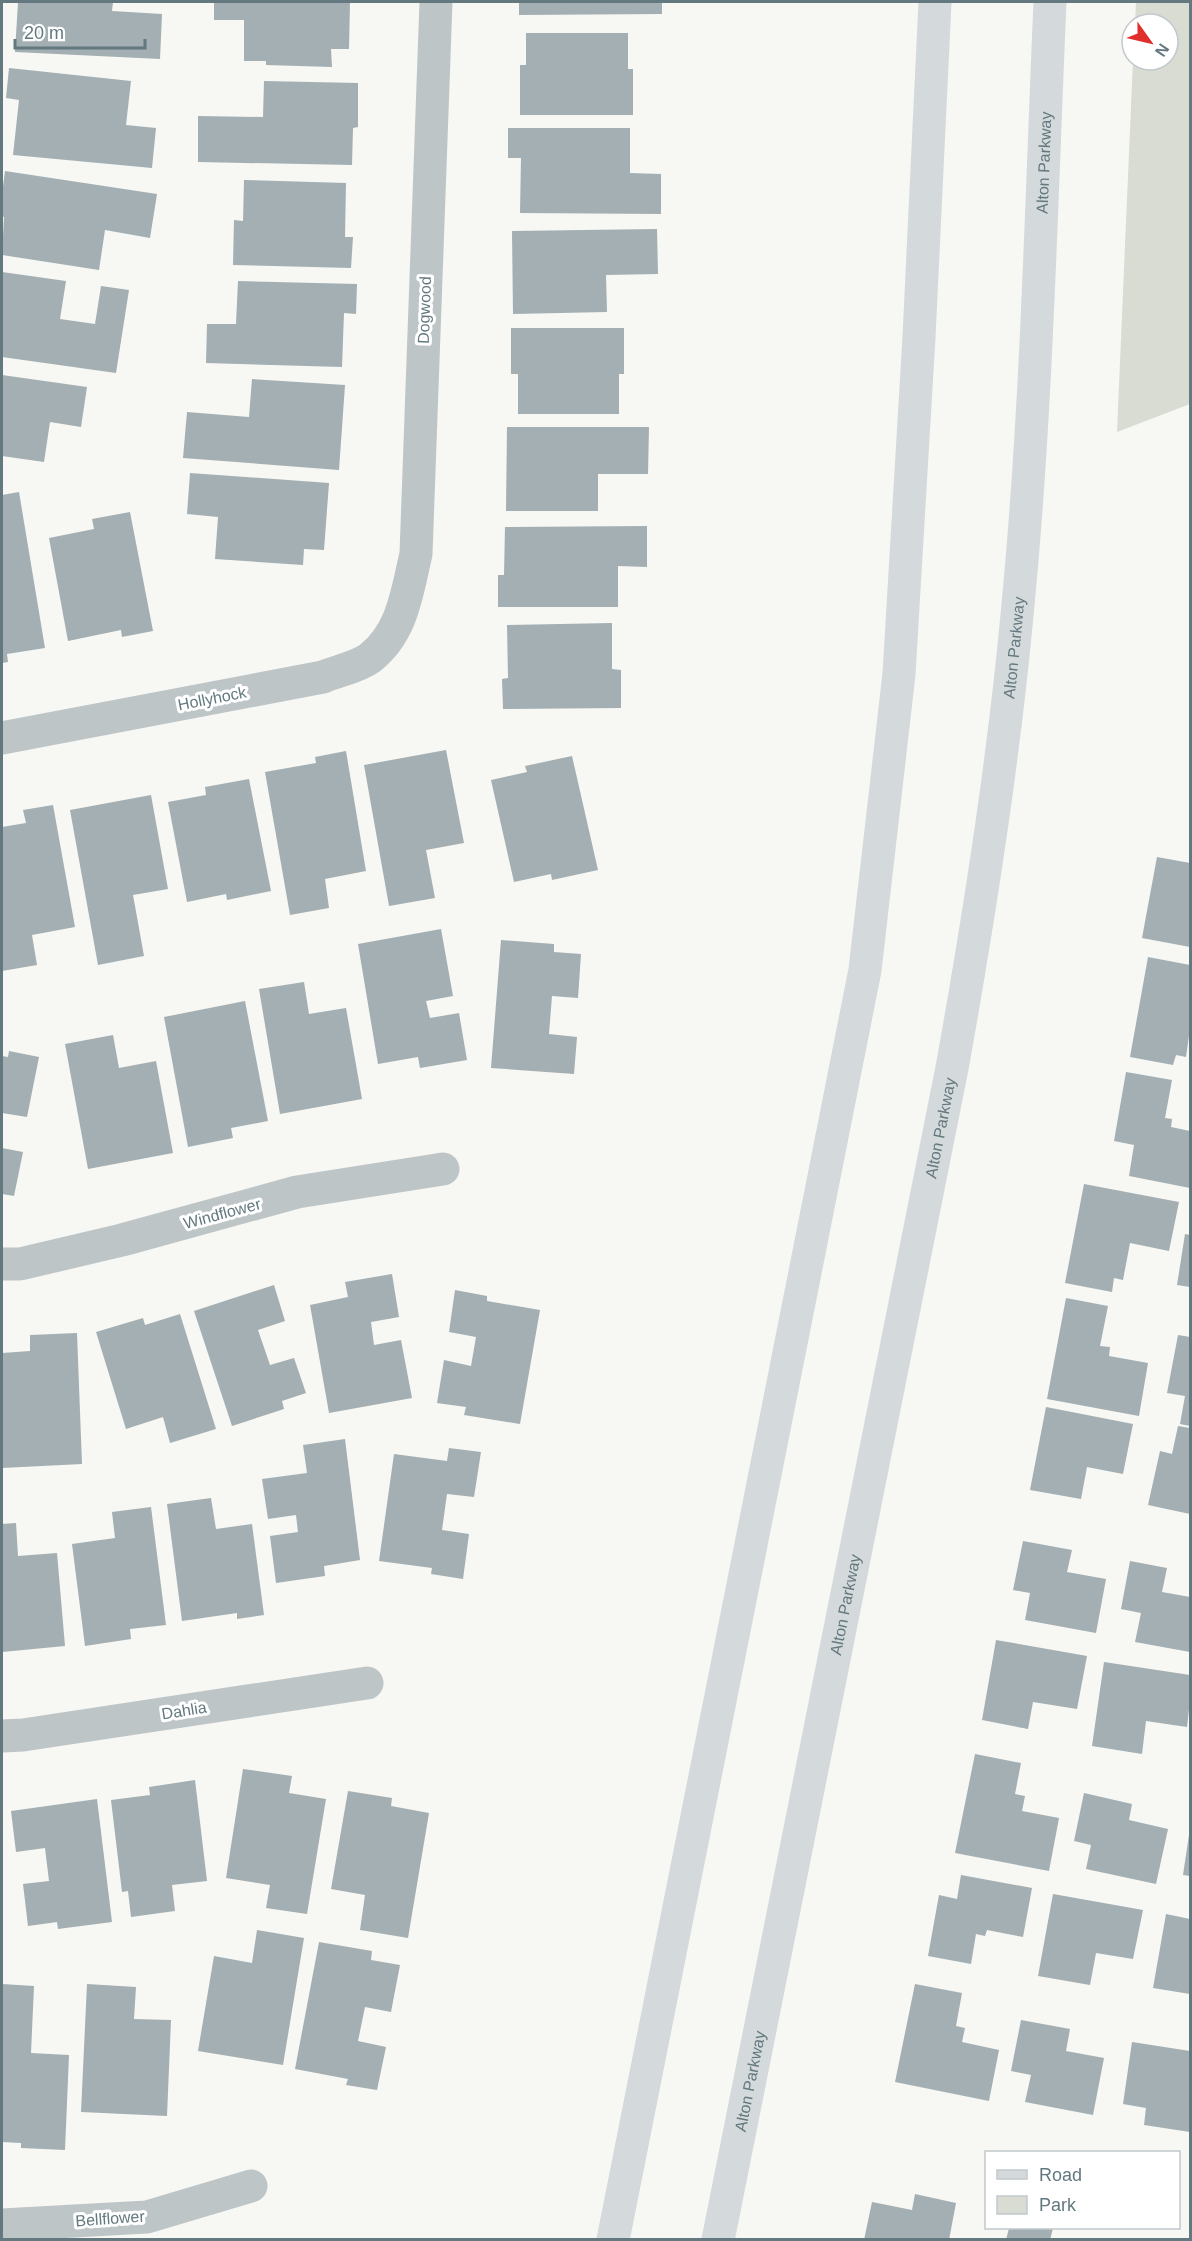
<svg xmlns="http://www.w3.org/2000/svg" width="1192" height="2241" viewBox="0 0 1192 2241" font-family="Arial,sans-serif">
<rect width="100%" height="100%" fill="#f7f7f4"/>
<path fill="#d8dcd3" d="M1136,2h54v402l-73,28 16,-372h35v-36h-33z"/>
<g fill="#a3afb2">
<path d="M18,2h95l-1,9 50,3 -2,45 -145,-7z"/>
<path d="M214,2h136l-1,47h-18l1,18 -66,-2v-4h-22v-41h-30z"/>
<path d="M519,2h143v12l-143,1z"/>
<path d="M526,33h102v36h5v46h-113v-50h6z"/>
<path d="M9,68l122,13 -5,44 30,3 -4,40 -139,-13 6,-55 -13,-2z"/>
<path d="M264,81l94,2v44l-5,1 -1,37 -154,-3v-46l65,1z"/>
<path d="M508,128h122v45l31,1v40l-141,-1 1,-55h-13z"/>
<path d="M5,171l152,23 -7,44 -45,-8 -6,40 -97,-15 2,-38 -2,-1v-22z"/>
<path d="M244,180l102,3 -1,54h8l-2,31 -118,-3 1,-45 9,1z"/>
<path d="M657,229l1,45 -52,1 1,37 -94,2 -1,-83z"/>
<path d="M2,272l64,9 -6,38 35,5 6,-38 28,4 -13,83 -114,-16z"/>
<path d="M238,281l119,3 -1,30 -12,-1 -2,54 -136,-4 1,-39h29z"/>
<path d="M511,328h113v46h-5v40h-101v-40h-7z"/>
<path d="M2,375l85,12 -6,40 -31,-5 -6,40 -42,-6z"/>
<path d="M252,379l93,6 -6,85 -156,-12 4,-46 62,5z"/>
<path d="M507,427h142l-1,47h-50v37h-92z"/>
<path d="M190,473l139,10 -5,67 -20,-1 -1,16 -88,-6 3,-42 -31,-3z"/>
<path d="M19,492l26,156 -38,6 1,8 -6,1v-168z"/>
<path d="M130,512l23,119 -31,6 -1,-7 -53,11 -19,-103 45,-9 -2,-10z"/>
<path d="M647,526v41l-29,-1v41h-120v-32h6l1,-48z"/>
<path d="M612,623v46l9,1v38l-118,1 -1,-30 6,-1 -1,-53z"/>
<path d="M446,750l18,93 -38,7 9,48 -46,8 -25,-141z"/>
<path d="M346,751l20,120 -41,8 4,29 -39,7 -25,-143 51,-9 -1,-6z"/>
<path d="M572,756l26,114 -46,10 -1,-6 -37,8 -23,-102 36,-8 -2,-6z"/>
<path d="M249,779l22,112 -44,9 -1,-6 -39,8 -19,-100 38,-7 -1,-8z"/>
<path d="M151,795l17,94 -35,6 11,61 -46,9 -28,-155z"/>
<path d="M53,805l22,122 -43,8 5,30 -35,6v-144l24,-4 -3,-13z"/>
<path d="M1157,857l33,6v84l-48,-9z"/>
<path d="M441,929l12,67 -27,5 4,17 29,-5 8,47 -47,8 -2,-11 -40,7 -20,-120z"/>
<path d="M501,940l53,4v8l27,2 -3,44 -26,-2 -3,38 28,3 -3,37 -83,-6z"/>
<path d="M1148,957l42,8v64l-4,28 -10,-2 -3,10 -43,-8z"/>
<path d="M304,982l5,32 37,-6 16,91 -82,15 -21,-125z"/>
<path d="M245,1001l23,120 -37,7 2,10 -45,9 -24,-130z"/>
<path d="M113,1035l6,33 37,-7 17,92 -85,16 -23,-125z"/>
<path d="M9,1051l30,6 -12,60 -25,-4v-57l6,1z"/>
<path d="M1126,1072l46,8 -7,38 7,1 -1,8 19,4v57l-61,-12 5,-31 -20,-4z"/>
<path d="M2,1148l21,4 -9,44 -12,-2z"/>
<path d="M1084,1184l95,18 -10,49 -39,-8 -7,37 -9,-2 -2,14 -47,-9z"/>
<path d="M1185,1234l5,1v52l-13,-2z"/>
<path d="M392,1274l7,43 -28,5 3,23 27,-5 11,58 -83,15 -19,-108 38,-8 -3,-15z"/>
<path d="M274,1285l11,36 -27,9 12,35 24,-7 12,35 -24,8 2,8 -52,17 -38,-115z"/>
<path d="M455,1290l32,6v5l53,9 -20,114 -56,-9 2,-8 -29,-4 7,-43 27,6 5,-29 -27,-5z"/>
<path d="M1066,1298l42,8 -8,40 10,1 -1,9 39,7 -9,53 -92,-17z"/>
<path d="M180,1314l36,115 -46,14 -7,-26 -37,12 -30,-97 47,-14 2,7z"/>
<path d="M77,1333l5,131 -80,4v-115l28,-2v-16z"/>
<path d="M1178,1335l12,2v89l-10,-2 5,-28 -18,-3z"/>
<path d="M1046,1407l87,17 -10,50 -36,-7 -6,32 -51,-9z"/>
<path d="M1178,1426l12,2v86l-42,-9 12,-54 12,3z"/>
<path d="M345,1439l15,121 -36,6 1,10 -49,7 -6,-47 28,-4 -2,-17 -28,4 -6,-40 45,-6 -4,-28z"/>
<path d="M449,1448l32,4 -7,45 -27,-3 -5,36 27,4 -6,45 -32,-5 1,-6 -53,-7 15,-107 53,7z"/>
<path d="M211,1498l5,31 36,-5 12,91 -27,4v-6l-55,8 -15,-117z"/>
<path d="M151,1507l15,118 -36,4 1,10 -46,7 -13,-102 43,-6 -3,-26z"/>
<path d="M16,1523l2,33 39,-3 8,93 -63,6v-128z"/>
<path d="M1023,1541l49,9 -5,22 39,7 -10,54 -71,-13 5,-27 -17,-3z"/>
<path d="M1130,1561l37,7 -5,24 28,5v55l-55,-10 6,-29 -20,-4z"/>
<path d="M996,1640l91,16 -10,53 -44,-7 -5,27 -46,-9z"/>
<path d="M1104,1662l86,13v26l-3,26 -41,-6 -4,33 -50,-8z"/>
<path d="M975,1754l46,9 -6,31 10,2 -3,15 37,7 -10,53 -94,-18z"/>
<path d="M243,1769l49,7 -3,17 37,6 -19,115 -41,-6 4,-23 -44,-7z"/>
<path d="M195,1780l12,101 -35,4 3,26 -44,6 -3,-26 -6,1 -11,-92 39,-5 -1,-8z"/>
<path d="M348,1791l44,7 -1,8 38,7 -21,125 -48,-8 5,-35 -34,-6z"/>
<path d="M1084,1793l48,11 -3,16 39,9 -12,55 -70,-15 5,-24 -17,-4z"/>
<path d="M97,1799l15,123 -54,7 -1,-7 -29,4 -5,-42 26,-3 -4,-33 -29,4 -5,-41z"/>
<path d="M1189,1835h1v41l-7,-1z"/>
<path d="M961,1875l71,13 -9,49 -36,-7 -2,6 -9,-2 -5,30 -43,-8 11,-61 18,4z"/>
<path d="M1053,1894l90,16 -10,49 -37,-6 -6,32 -52,-9z"/>
<path d="M1166,1914l24,5v75l-37,-6z"/>
<path d="M257,1930l47,8 -21,127 -85,-14 16,-95 38,7z"/>
<path d="M319,1942l53,9 -1,9 29,5 -9,47 -26,-5 -7,34 28,6 -9,43 -31,-5 2,-6 -53,-10z"/>
<path d="M2,1984l32,2 -3,67 38,2 -4,95 -44,-2v-5l-19,-1z"/>
<path d="M87,1984l49,3 -2,32 37,1 -4,96 -86,-4z"/>
<path d="M915,1984l47,9 -6,33 9,2 -3,14 37,8 -10,51 -94,-19z"/>
<path d="M1021,2020l49,9 -4,22 38,7 -11,57 -68,-13 6,-27 -20,-4z"/>
<path d="M1132,2042l58,9v81l-46,-7 2,-17 -23,-4z"/>
<path d="M915,2194l41,9 -7,37h-85l8,-38 40,8z"/>
<path d="M1009,2228h44l-3,12h-44z"/>
</g>
<g fill="none" stroke-linecap="round" stroke-linejoin="round">
<g stroke="#bec5c7" stroke-width="33">
<path d="M2,738l321,-61c14,-6 35,-10 47,-19 33,-26 37,-66 46,-104l20,-552"/>
<path d="M2,1264h18l102,-24 175,-48 146,-23"/>
<path d="M2,1736l21,-1 344,-52"/>
<path d="M2,2225l145,-8 104,-31"/>
</g>
<g stroke="#d4d9db" stroke-width="33">
<path d="M613,2240l252,-1270 34,-296 20,-337 16,-335"/>
<path id="s1" d="M718,2240l234,-1172c27,-150 51,-301 65,-453 20,-204 24,-409 33,-613"/>
</g>
</g>
<g text-anchor="middle" stroke-width="6" stroke-linejoin="round" paint-order="stroke">
<g font-size="16" fill="#63797f" stroke="#fff">
<text dy="6" stroke="none"><textPath href="#s1" startOffset="2106">Alton Parkway</textPath></text>
<text transform="translate(424 310) rotate(-88)" y="6">Dogwood</text>
<text dy="6" stroke="none"><textPath href="#s1" startOffset="1620">Alton Parkway</textPath></text>
<text transform="translate(212 698) rotate(-11)" y="6">Hollyhock</text>
<text dy="6" stroke="none"><textPath href="#s1" startOffset="1134">Alton Parkway</textPath></text>
<text transform="translate(222 1213) rotate(-15)" y="6">Windflower</text>
<text dy="6" stroke="none"><textPath href="#s1" startOffset="648">Alton Parkway</textPath></text>
<text transform="translate(184 1710) rotate(-9)" y="6">Dahlia</text>
<text dy="6" stroke="none"><textPath href="#s1" startOffset="162">Alton Parkway</textPath></text>
<text transform="translate(110 2218) rotate(-4)" y="6">Bellflower</text>
</g>
</g>
<rect width="1192" height="2241" fill="none" stroke="#63797f" stroke-width="6"/>
<rect x="985" y="2151" width="195" height="78" fill="#ffffff" stroke="#c1c9cc" stroke-width="1.5"/>
<rect x="997" y="2170" width="30" height="9" fill="#d4d9db" stroke="#c1c9cc" stroke-width="1.5"/>
<text x="1039" y="2181" font-size="18" fill="#63797f">Road</text>
<rect x="997" y="2196" width="30" height="18" fill="#d8dcd3" stroke="#c1c9cc" stroke-width="1.5"/>
<text x="1039" y="2211" font-size="18" fill="#63797f">Park</text>
<g transform="translate(1150 42) rotate(124)"><circle r="28" fill="#ffffff" stroke="#c1c9cc" stroke-width="1.5"/>
<path d="M0-4.5L10 22L0 15L-10 22Z" fill="#df2e2c"/>
<text y="-9" font-size="16" font-weight="bold" text-anchor="middle" fill="#63797f">N</text>
</g>
<path d="M15 39v9h130v-9" fill="none" stroke="#63797f" stroke-width="3"/>
<text x="24" y="39" font-size="18" fill="#63797f" stroke="#ffffff" stroke-width="4.5" paint-order="stroke">20 m</text>
</svg>
